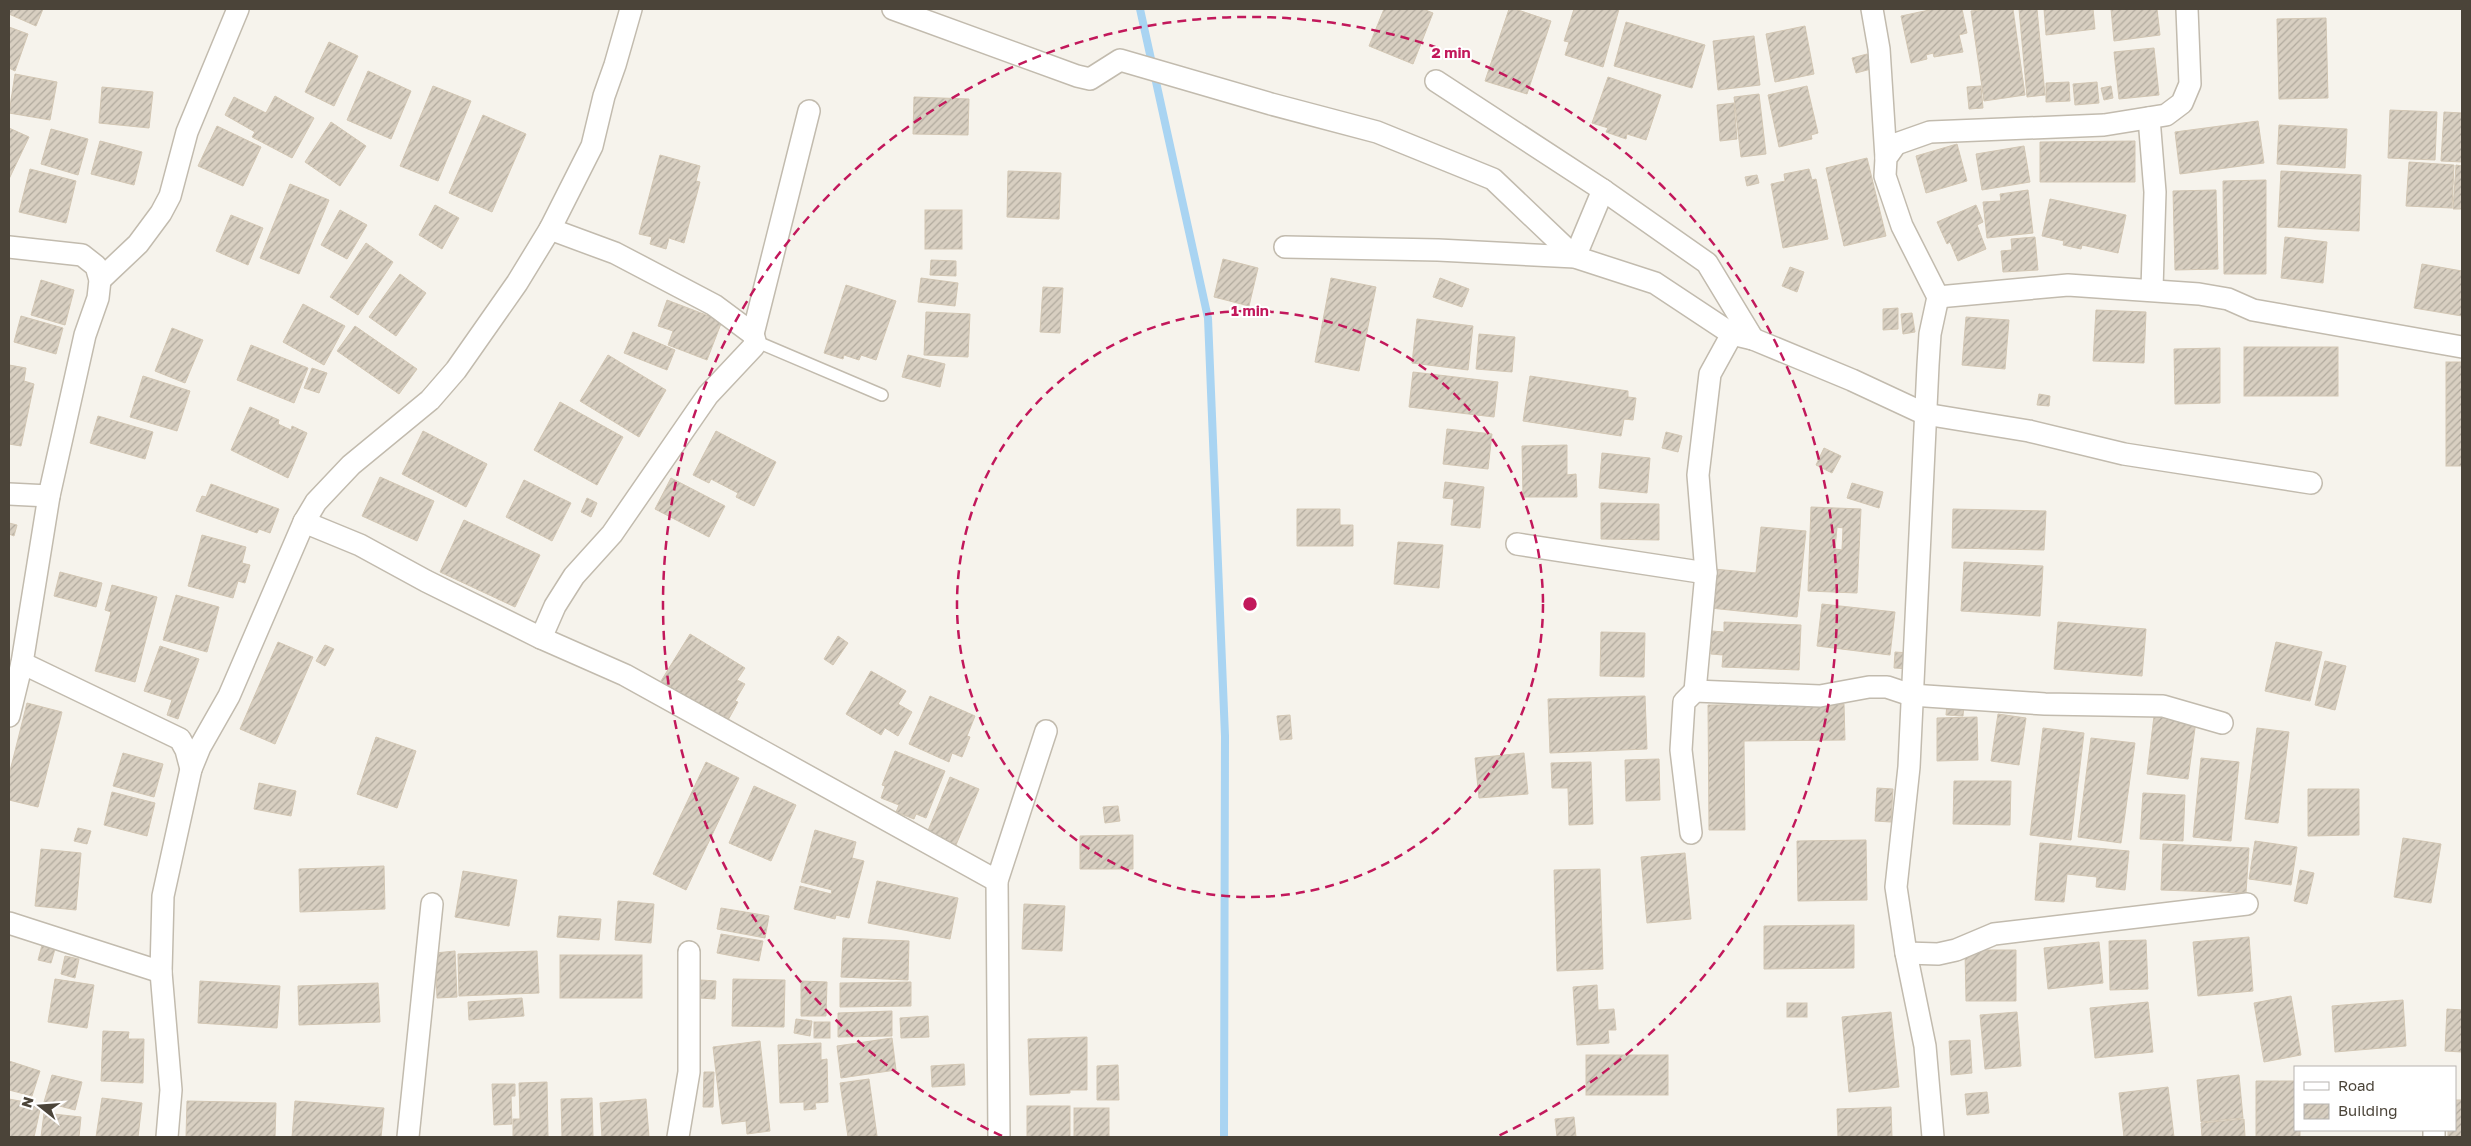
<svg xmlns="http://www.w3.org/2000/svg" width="2471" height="1146" viewBox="0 0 2471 1146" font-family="'Golos Text',sans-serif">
<defs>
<pattern id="building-hatch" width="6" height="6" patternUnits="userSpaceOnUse" patternTransform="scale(1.25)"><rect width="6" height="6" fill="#d8cfc1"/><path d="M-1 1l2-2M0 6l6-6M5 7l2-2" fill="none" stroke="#b1aa9e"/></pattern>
</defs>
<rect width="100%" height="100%" fill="#f6f3ec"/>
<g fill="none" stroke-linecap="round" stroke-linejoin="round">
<path stroke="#a9d4f2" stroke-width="8" d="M1140,9l68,309 17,418 -1,401"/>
</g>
<g fill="url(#building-hatch)" stroke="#d3c7b4" fill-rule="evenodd">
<path d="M9,9h34l-7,17 -27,-12z"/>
<path d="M1384,9h39l10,4 -20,51 -44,-18z"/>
<path d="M1509,9h6l36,12 -24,73 -42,-13z"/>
<path d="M1574,9h45l-16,58 -38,-12 4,-13 -5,-1z"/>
<path d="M1934,9h28l5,24 -8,2 4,17 -29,5 -1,-4 -7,2 1,4 -16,4 -10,-47z"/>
<path d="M1988,9h25l12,86 -41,6 -13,-90z"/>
<path d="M2019,9h18l8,86 -18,2z"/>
<path d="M2044,9h49l2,20 -49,6z"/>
<path d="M2111,9h46l3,26 -46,6z"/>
<path d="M2326,18l2,80 -49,1 -2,-80z"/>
<path d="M1626,22l79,23 -13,43 -78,-22z"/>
<path d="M1805,26l9,48 -39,8 -9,-48z"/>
<path d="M9,27l19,7 -13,37 -6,-3z"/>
<path d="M1754,36l6,49 -42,5 -5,-49z"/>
<path d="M329,42l29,14 -24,50 -29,-14z"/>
<path d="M2154,48l5,47 -40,4 -5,-47z"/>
<path d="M1867,54l4,15 -15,4 -4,-15z"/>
<path d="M368,71l43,20 -20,48 -44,-19z"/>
<path d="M15,74l42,8 -7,38 -41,-7z"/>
<path d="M1608,77l53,18 -15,45 -19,-6 -1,5 -20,-7 2,-4 -16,-5z"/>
<path d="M2069,82l1,19 -24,1v-19z"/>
<path d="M2097,82l2,21 -24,2 -2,-21z"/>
<path d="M433,86l38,15 -33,80 -38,-15z"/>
<path d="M1807,86l11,47 -7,2 1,4 -33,8 -11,-52z"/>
<path d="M1981,86l2,22 -14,1 -2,-22z"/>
<path d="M2111,86l2,12 -9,2 -3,-12z"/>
<path d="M102,87l51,5 -4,36 -50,-5z"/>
<path d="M1759,94l7,60 -25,3 -7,-60z"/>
<path d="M275,96l39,22 -22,40 -40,-21 3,-5 -30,-17 9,-18 32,16z"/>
<path d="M914,97l55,2 -1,36 -55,-1z"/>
<path d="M1734,103l3,36 -17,2 -3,-36z"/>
<path d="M2390,110l47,2 -2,48 -47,-2z"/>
<path d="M2444,112l18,1v49l-21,-1z"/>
<path d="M483,115l43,19 -34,78 -43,-19z"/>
<path d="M2258,121l6,42 -84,11 -5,-42z"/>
<path d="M331,122l35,24 -26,40 -35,-24z"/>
<path d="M2279,125l68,4 -2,39 -68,-4z"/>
<path d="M217,126l44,21 -18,39 -45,-20z"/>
<path d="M9,128l20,9 -20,42z"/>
<path d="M51,129l37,10 -10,36 -37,-11z"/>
<path d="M100,141l42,11 -8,33 -43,-11z"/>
<path d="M2135,141v41h-95v-40z"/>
<path d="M1957,144l10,37 -41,12 -10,-37z"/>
<path d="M2024,146l6,36 -48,8 -6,-36z"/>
<path d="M660,155l40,11 -4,15 4,1 -16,61 -15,-5 -3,11 -16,-5 2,-7 -13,-3z"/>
<path d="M1867,158l19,78 -42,10 -18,-78z"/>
<path d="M2409,162l45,3 -2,43 -46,-2z"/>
<path d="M2456,165l6,1v43h-9z"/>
<path d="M30,169l46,12 -10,42 -47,-11z"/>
<path d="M1809,169l3,11 4,-1 12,60 -45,9 -12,-64 14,-3 -1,-7z"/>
<path d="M1008,171l53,2 -2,46 -52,-2z"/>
<path d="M2281,171l80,4 -2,56 -81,-4z"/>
<path d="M1757,175l2,8 -12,3 -2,-9z"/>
<path d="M2266,180v94h-42l-1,-93z"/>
<path d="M290,184l39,16 -30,74 -39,-16z"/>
<path d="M2028,190l5,43 -46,5 -4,-36 18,-1 -1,-7z"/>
<path d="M2216,190l2,79 -43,1 -2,-79z"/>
<path d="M2050,199l76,16 -8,38 -36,-8 -1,4 -18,-4 1,-4 -22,-5z"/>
<path d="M435,205l24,13 -17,31 -23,-14z"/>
<path d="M1976,205l7,17 -6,3 9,24 -28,12 -8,-19 -3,2 -10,-22z"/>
<path d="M340,210l27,15 -20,34 -26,-14z"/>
<rect x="925" y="210" width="37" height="39"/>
<path d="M231,215l32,13 -15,37 -32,-14z"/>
<path d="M2035,237l3,33 -35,2 -2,-21 11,-1 -1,-11z"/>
<path d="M2285,237l42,5 -4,41 -42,-5z"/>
<path d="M366,243l27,19 -35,53 -28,-18z"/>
<path d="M1223,259l35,9 -9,38 -35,-9z"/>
<path d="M931,260l25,1v15l-26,-1z"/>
<path d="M2422,264l40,7v45l-48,-8z"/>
<path d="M1790,267l14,5 -7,20 -15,-6z"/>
<path d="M400,274l26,19 -30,43 -27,-19z"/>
<path d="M921,278l37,5 -3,23 -37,-4z"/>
<path d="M1331,278l45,9 -17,84 -44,-9z"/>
<path d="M1440,278l29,11 -7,18 -29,-10z"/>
<path d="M41,280l33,10 -9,35 -34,-10z"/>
<path d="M846,285l50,16 -20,59 -15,-5 -2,5 -15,-5 -1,4 -19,-6z"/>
<path d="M1043,287l20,1 -3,45 -20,-1z"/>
<path d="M667,300l55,21 -15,39 -39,-15 5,-14 -15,-5z"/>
<path d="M303,304l42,22 -21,39 -41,-23z"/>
<path d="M1898,308v21l-15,1v-21z"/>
<path d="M2096,310l50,2 -2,51 -51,-2z"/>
<path d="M926,312l44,2 -2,43 -44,-2z"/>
<path d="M1912,313l3,19 -12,2 -2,-20z"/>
<path d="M21,316l42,12 -7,26 -42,-12z"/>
<path d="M1966,317l43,3 -4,49 -43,-4z"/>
<path d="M1417,319l56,7 -5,44 -56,-7z"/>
<path d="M355,326l62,43 -18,25 -62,-43z"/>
<path d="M172,328l31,12 -18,43 -30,-12z"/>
<path d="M633,332l42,18 -8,20 -43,-17z"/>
<path d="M1479,334l36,3 -3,35 -36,-3z"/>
<path d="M251,345l57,23 -14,35 -57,-23z"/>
<rect x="2244" y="347" width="94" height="49"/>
<path d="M2220,348v55l-45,1 -1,-55z"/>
<path d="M608,355l58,35 -27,47 -59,-36z"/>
<path d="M908,355l37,9 -5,23 -38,-10z"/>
<rect x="2446" y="362" width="16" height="104"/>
<path d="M9,365l17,3 -2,13 10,3 -13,62 -12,-2z"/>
<path d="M312,368l15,5 -8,20 -15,-5z"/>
<path d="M1413,372l85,10 -4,35 -85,-10z"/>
<path d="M143,376l47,15 -13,40 -47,-14z"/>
<path d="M1530,376l98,15v6l8,1 -3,22 -9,-1 -3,17 -98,-15z"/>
<path d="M2039,394l11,2 -1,10 -12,-1z"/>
<path d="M560,402l63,35 -26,48 -63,-35z"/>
<path d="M250,407l29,13 -1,4 13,6 1,-4 15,7 -19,45 -57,-28z"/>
<path d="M98,416l55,16 -8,27 -55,-16z"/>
<path d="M1447,429l45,5 -4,35 -45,-5z"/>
<path d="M423,431l64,33 -21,43 -64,-33z"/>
<path d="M716,431l60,31 -22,44 -18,-9 2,-4 -27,-14 -2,4 -16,-8z"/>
<path d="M1666,432l16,4 -4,16 -16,-4z"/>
<path d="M1567,445v30l9,-1 1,23h-54l-1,-51z"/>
<path d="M1824,448l17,8 -9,17 -16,-8z"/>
<path d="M1602,453l48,5 -3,35 -48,-5z"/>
<path d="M380,477l54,24 -17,40 -55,-25z"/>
<path d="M671,478l54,28 -16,31 -54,-28z"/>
<path d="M524,480l47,23 -19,38 -46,-24z"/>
<path d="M1445,482l39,5 -4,41 -29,-3 3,-26 -11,-1z"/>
<path d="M1852,483l31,9 -4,16 -32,-10z"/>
<path d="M211,484l68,25 -9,24 -11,-4 -2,4 -61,-22 6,-15 4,1z"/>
<path d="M587,498l10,5 -6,14 -10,-5z"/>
<path d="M1601,503l58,1v36l-58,-1z"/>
<path d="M1811,507l50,2 -4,84 -49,-2zM1837,527l6,1 -1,22 -7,-1z"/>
<path d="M1297,509h43v16h13v21h-56z"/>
<path d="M1953,509l93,2 -2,39 -92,-2z"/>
<path d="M464,520l76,35 -25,52 -75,-35z"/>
<path d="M9,523l8,2 -3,11 -5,-2z"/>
<path d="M1761,527l45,4 -9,86 -87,-9 4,-39 42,4z"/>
<path d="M202,535l44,12 -4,16 8,2 -5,18 -7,-2 -5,17 -45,-12z"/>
<path d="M1398,542l45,3 -4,43 -45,-4z"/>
<path d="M1964,562l79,4 -3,50 -79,-5z"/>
<path d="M60,572l42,11 -6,24 -42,-11z"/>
<path d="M112,585l45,12 -22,85 -40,-11 16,-59 -6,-2z"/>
<path d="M176,595l43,12 -12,45 -44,-12z"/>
<path d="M1822,604l73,8 -5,43 -73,-9z"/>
<path d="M1724,622l77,3 -2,45 -77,-3 1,-12 -12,-1 1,-23 12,1z"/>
<path d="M2058,622l88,7 -4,47 -88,-7z"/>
<path d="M1601,632l44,1 -1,44 -44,-1z"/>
<path d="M690,634l55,34 -8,12 8,4 -10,17 3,1 -11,20 -66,-41z"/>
<path d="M838,636l10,7 -15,22 -9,-6z"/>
<path d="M278,642l35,15 -38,87 -35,-15z"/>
<path d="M2276,642l46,10 -12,49 -45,-10z"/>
<path d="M325,645l9,4 -9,17 -9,-5z"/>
<path d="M160,646l39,13 -21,60 -11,-4 5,-15 -28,-9z"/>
<path d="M1895,652l15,1 -1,16 -15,-1z"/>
<path d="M2325,661l21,5 -11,44 -20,-5z"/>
<path d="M871,671l35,20 -8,13 14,8 -14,24 -13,-8 -4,7 -35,-21z"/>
<path d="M930,696l45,20 -8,20 3,1 -8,20 -10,-4 -3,9 -40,-18z"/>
<path d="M1645,696l2,53 -97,4 -2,-54z"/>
<path d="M27,703l35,9 -24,95 -29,-7v-25z"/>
<path d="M1844,704l1,36 -101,1 1,89h-36l-1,-125z"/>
<path d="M1947,704l17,1 -1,11 -17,-1z"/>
<path d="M1998,714l28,4 -7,47 -28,-4z"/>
<path d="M1290,715l2,24 -12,1 -3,-24z"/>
<path d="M2154,716l42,5 -8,58 -41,-5z"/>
<path d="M1977,717l1,43 -41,1v-43z"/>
<path d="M2043,728l41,5 -13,107 -41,-5z"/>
<path d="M2257,728l32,4 -11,91 -33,-4z"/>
<path d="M376,737l40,14 -19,57 -40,-14z"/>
<path d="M2091,738l44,5 -14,100 -43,-6z"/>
<path d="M895,751l50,20 -19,47 -10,-4 -2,5 -18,-7 3,-7 -18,-7 4,-12 -3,-1z"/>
<path d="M123,753l40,11 -9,33 -41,-11z"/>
<path d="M1524,753l4,41 -49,4 -4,-40z"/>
<path d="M2201,758l38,4 -8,79 -38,-4z"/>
<path d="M1659,759l1,41 -34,1 -1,-41z"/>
<path d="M706,762l33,16 -53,112 -33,-16z"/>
<path d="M1591,762l2,62 -24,1 -1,-37h-16l-1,-25z"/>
<path d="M950,777l29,12 -23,56 -29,-12z"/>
<path d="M1954,781h57l-1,44 -57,-1z"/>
<path d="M259,783l37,8 -5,25 -37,-7z"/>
<path d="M754,786l42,19 -25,56 -42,-18z"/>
<path d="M1877,788l16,1 -2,33 -16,-1z"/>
<path d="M2308,789h51v46l-51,1z"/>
<path d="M112,792l43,11 -8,33 -43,-11z"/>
<path d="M2143,793l42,2 -2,46 -43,-2z"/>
<path d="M1118,806l2,15 -15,2 -2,-16z"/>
<path d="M78,828l13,3 -4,13 -13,-3z"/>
<path d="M815,830l41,12 -4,16 12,3 -15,57 -13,-3 -1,4 -41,-10 6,-23 31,8 1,-4 -31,-8z"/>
<path d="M1133,835v34h-53v-33z"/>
<path d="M2403,838l38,6 -10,59 -37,-6z"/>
<path d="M1866,840l1,60 -69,1 -1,-60z"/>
<path d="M2255,841l42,6 -6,38 -42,-6z"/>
<path d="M2040,843l89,8 -4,39 -29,-3 1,-10 -30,-3 -3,28 -29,-2z"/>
<path d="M2163,844l86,4 -3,45 -85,-3z"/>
<path d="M41,849l40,4 -5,57 -41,-4z"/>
<path d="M1685,853l6,66 -44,4 -6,-66z"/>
<path d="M384,866l1,43 -85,3 -1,-43z"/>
<path d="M1600,869l3,100 -46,2 -3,-101z"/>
<path d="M2300,870l14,3 -7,31 -13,-3z"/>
<path d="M463,871l54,9 -8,46 -54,-9z"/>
<path d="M877,881l81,17 -8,41 -82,-16z"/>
<path d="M618,901l36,3 -3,39 -36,-3z"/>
<path d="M1024,904l41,2 -3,45 -40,-2z"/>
<path d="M721,908l48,8 -4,22 -48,-9z"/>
<path d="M559,916l42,3 -2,21 -42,-3z"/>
<path d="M1854,925v43l-90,1v-43z"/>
<path d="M721,934l42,7 -4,20 -42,-8z"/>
<path d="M2249,937l4,54 -55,5 -5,-54z"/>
<path d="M843,938l66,3 -1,39 -67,-3z"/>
<path d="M2146,940l2,49 -38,1 -1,-49z"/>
<path d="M2099,942l4,41 -55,6 -4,-41z"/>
<path d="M42,945l13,4 -4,14 -13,-3z"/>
<path d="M1965,950h51v51h-50z"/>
<path d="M455,951l2,46 -20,1 -2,-45z"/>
<path d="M537,951l2,42 -80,3 -1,-42z"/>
<rect x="560" y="955" width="82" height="43"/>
<path d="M65,956l14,3 -4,19 -14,-4z"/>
<path d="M55,979l39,6 -7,43 -39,-6z"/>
<path d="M733,979l52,1 -1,47 -52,-1z"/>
<path d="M701,980l15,1 -1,18 -15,-1z"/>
<path d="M200,981l80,5 -3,42 -79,-5z"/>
<path d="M801,981l26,1 -1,34h-25z"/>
<path d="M911,982v24l-71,1v-24z"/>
<path d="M378,983l2,39 -81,3 -1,-39z"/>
<path d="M1597,985l1,25 16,-1 2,21h-8l1,13 -32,2 -4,-58z"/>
<path d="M2291,996l10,59 -37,7 -10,-59z"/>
<path d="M522,998l2,18 -55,4 -1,-18z"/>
<path d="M2403,1000l3,46 -71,6 -3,-46z"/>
<path d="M2148,1002l5,50 -58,6 -5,-50z"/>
<rect x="1787" y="1003" width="20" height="14"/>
<path d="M2447,1009l15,1v42l-17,-1z"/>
<path d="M892,1011v25l-54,1v-24z"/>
<path d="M1891,1012l8,75 -50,5 -7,-75z"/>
<path d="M2017,1012l4,54 -36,3 -5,-54z"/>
<path d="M928,1016l1,21 -28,1 -1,-20z"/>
<path d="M796,1019l16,2 -2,15 -16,-3z"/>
<rect x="814" y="1022" width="16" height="16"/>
<path d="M103,1031l26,1 -1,7h16l-1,44 -42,-2z"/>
<path d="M1087,1037v53h-17v3l-40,2 -2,-56z"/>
<path d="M892,1038l4,32 -55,8 -4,-32z"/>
<path d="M1970,1040l2,33 -21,2 -2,-34z"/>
<path d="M760,1041l10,90 -23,3 -1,-13 -24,3 -9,-77z"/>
<path d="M821,1043v17l6,-1 1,43 -13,1 1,6 -12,1v-8l-24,1 -2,-58z"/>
<rect x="1586" y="1055" width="82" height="40"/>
<path d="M9,1061l31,10 -8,25 -23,-6z"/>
<path d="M964,1064l1,21 -33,2 -1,-21z"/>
<path d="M1118,1065l1,35h-22v-34z"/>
<path d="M704,1072h10l-1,35h-10z"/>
<path d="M52,1075l30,7 -7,28 -31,-8z"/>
<path d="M2239,1075l4,43 -42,4 -4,-42z"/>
<path d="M869,1079l8,57 -29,1 -8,-54z"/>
<path d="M2256,1081h39v49h5v7h-44z"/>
<path d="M547,1082l1,55h-35v-18h7l-1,-36z"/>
<path d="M492,1084h23v12h-4l1,28 -18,1z"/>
<path d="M2168,1087l6,50h-50l-5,-44z"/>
<path d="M1987,1092l2,21 -22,2 -2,-21z"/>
<path d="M102,1098l40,5 -4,34h-42z"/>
<path d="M592,1098l1,39h-31l-1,-38z"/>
<path d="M9,1099l32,6 -7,32h-25z"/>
<path d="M646,1099l3,38h-47l-2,-34z"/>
<path d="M2455,1100h7v37h-14v-7h7z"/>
<path d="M187,1101l89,2 -1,34h-89z"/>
<path d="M295,1101l89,7 -3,29h-89z"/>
<rect x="1027" y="1106" width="43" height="31"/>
<path d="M1891,1107l1,30h-54l-1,-28z"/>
<rect x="1074" y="1108" width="35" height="29"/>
<path d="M44,1113l37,4 -2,20h-38z"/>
<path d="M1574,1117l2,20h-19l-2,-18z"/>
<path d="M2244,1119l1,18h-43l-1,-14z"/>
</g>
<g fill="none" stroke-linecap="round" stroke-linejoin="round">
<g stroke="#c2bbae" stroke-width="14">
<path id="service" d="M755,341l127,54"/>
</g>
<g stroke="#c2bbae" stroke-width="24">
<g id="minor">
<path d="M893,9l184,67 13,3 30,-19 151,44 106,28 116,47 82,78 28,-67"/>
<path d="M1872,9l7,40 7,109"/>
<path d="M1436,81l167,109 104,73 46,76"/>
<path d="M2149,118l6,74 -3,97"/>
<path d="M9,247l73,8 14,11 4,14 -2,18 -13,37 -36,161 -27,167 158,76 6,11 5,19"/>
<path d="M1285,247l153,3 137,7 80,26 77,51 21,5 99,41 73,34 104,17 95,23 187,29"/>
<path d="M100,280l38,-36 23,-31 9,-17 17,-64 51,-123"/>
<path d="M1938,297l130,-12 131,9 29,5 25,11 209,37"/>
<path d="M753,334l56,-223"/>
<path d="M9,494l40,2"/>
<path d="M304,522l56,23 66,36 115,57 84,37 372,206"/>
<path d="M1517,544l189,29"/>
<path d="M541,638l14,-32 19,-30 38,-42 96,-139 46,-49 1,-5 -2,-7 -39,-29 -99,-52 -65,-24"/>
<path d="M1695,691l11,-118 -8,-98 12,-101 22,-40"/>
<path d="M9,716l13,-53"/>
<path d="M1691,833l-10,-83 3,-48 11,-11 125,5 49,-9h18l24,8 134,9 118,2 59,17"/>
<path d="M9,923l152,49"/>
<path d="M1906,953l32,1 18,-4 38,-16 253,-30"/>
<path d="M2434,1130v7"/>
<path d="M167,1137l4,-47 -10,-118 2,-76 28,-127 9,-22 29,-51 75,-174 12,-20 35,-37 79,-65 26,-30 61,-87 33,-54 42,-83 12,-50 11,-31 16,-56"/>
<path d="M408,1137l24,-233"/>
<path d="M678,1137l11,-65v-120"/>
<path d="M999,1137l-2,-256 49,-150"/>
<path d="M1933,1137l-8,-91 -19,-93 -10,-66 13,-120 19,-402 2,-31 8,-37 -36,-71 -17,-50 1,-18 10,-14 34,-12 174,-7 62,-10 16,-12 8,-19 -3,-75"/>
</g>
</g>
<use href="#service" stroke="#fff" stroke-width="11"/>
<use href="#minor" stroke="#fff" stroke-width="21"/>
</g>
<g fill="none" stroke="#c2185b" stroke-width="2.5" stroke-dasharray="9 6">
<circle cx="1250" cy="604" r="293"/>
<path d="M1002 1136A587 587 0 1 1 1498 1136"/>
</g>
<circle cx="1250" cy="604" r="8" fill="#c2185b" stroke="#fff" stroke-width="2.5"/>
<g font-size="15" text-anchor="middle" font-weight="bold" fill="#c2185b" stroke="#fff" stroke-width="4" stroke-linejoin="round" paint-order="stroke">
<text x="1451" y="58">2 min</text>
<text x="1250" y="316">1 min</text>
</g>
<rect width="2471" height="1146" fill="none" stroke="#4b4439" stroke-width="20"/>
<rect x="2294" y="1066" width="162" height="65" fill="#ffffff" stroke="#b7b4b0"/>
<rect x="2304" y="1082" width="25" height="8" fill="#ffffff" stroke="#b7b4b0"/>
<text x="2338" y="1091" font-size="15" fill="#4b4439">Road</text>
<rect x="2304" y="1104" width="25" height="15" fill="url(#building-hatch)" stroke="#b7b4b0"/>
<text x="2338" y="1116" font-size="15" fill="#4b4439">Building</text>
<g transform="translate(40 1106) rotate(287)" stroke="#ffffff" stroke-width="4" paint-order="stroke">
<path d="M0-4L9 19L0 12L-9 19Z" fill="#4b4439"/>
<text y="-8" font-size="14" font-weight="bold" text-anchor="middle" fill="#4b4439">N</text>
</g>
</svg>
